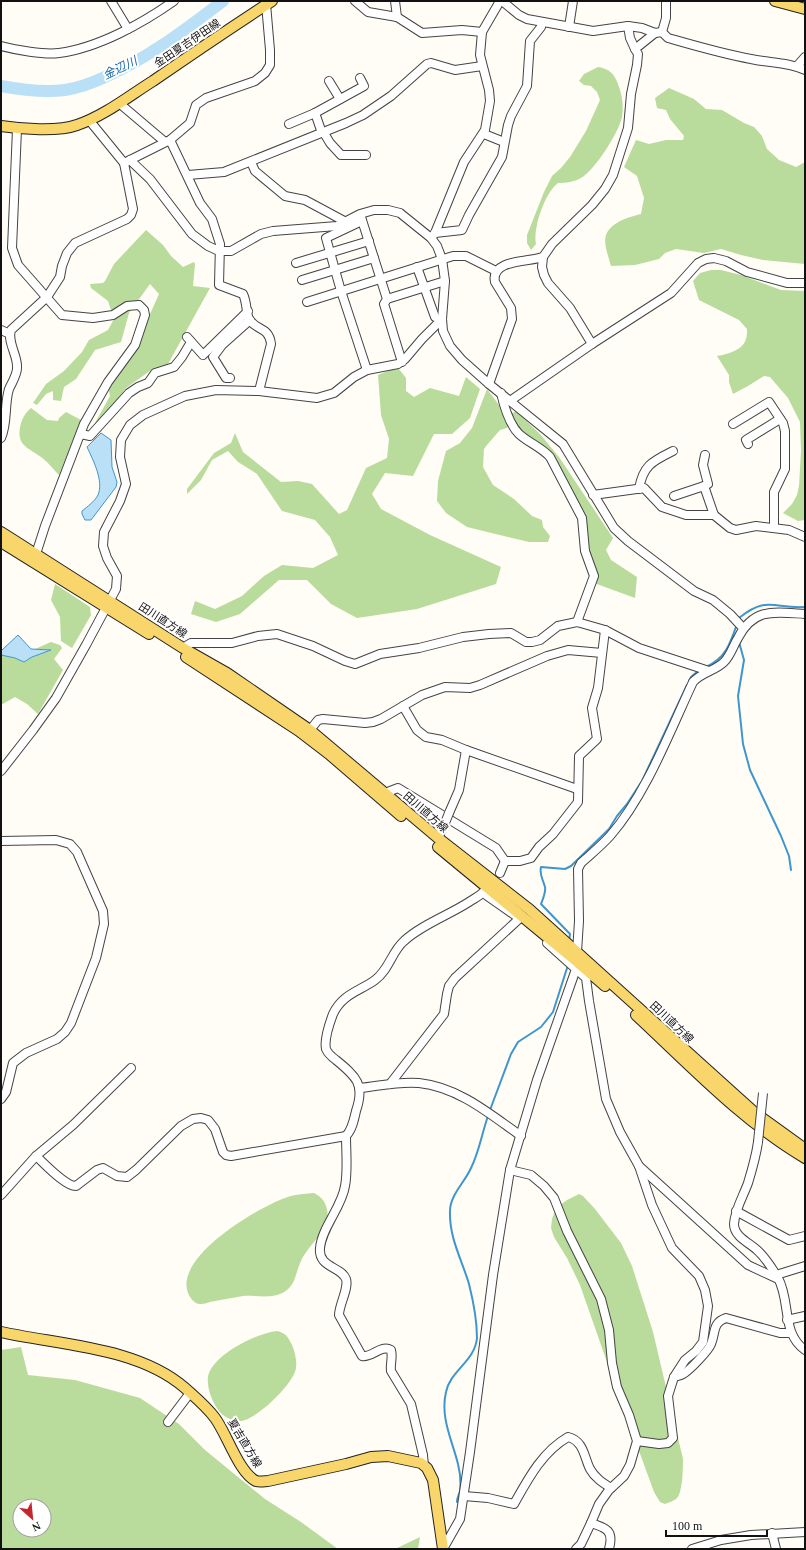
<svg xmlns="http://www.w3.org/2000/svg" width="806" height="1550" viewBox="0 0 806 1550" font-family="'Times New Roman','Noto Sans JP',serif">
<rect width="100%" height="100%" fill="#fffdf5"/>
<g fill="#b9dc9c" fill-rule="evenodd">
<path d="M598,67c11,2 16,6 20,17 4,11 6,21 4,33 -3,15 -27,53 -41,61 -7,4 -15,5 -23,5 -14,11 -25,45 -22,61l-5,6 -4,-7v-8l17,-43 8,-16 9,-8 9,-11 16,-26 14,-31 -3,-8 -6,-6 -7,-1 -5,-4 5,-7z"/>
<path d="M669,88l25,11 12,10 16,1 22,13 10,4 8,9 5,13 12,11 17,7 9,-5v102l-42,-4 -22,-5 -20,-6 -17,4 -28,-4 -11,4 -6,6 -24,6 -24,1c-2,-8 -8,-22 -5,-31 5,-13 23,-18 35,-21l3,-16 -7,-22 -13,-9 12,-27 13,4 17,-4h17l1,-4 -14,-17 -4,-9 -9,-2 -2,-10z"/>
<path d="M146,230l17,15 8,11 12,11 11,-5 1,2 -2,22 17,2 -42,76 -14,4 -28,20 -28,38 -3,-3 15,-27 -2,-9 23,-30 28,-63 -9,-10 -21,29 -8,29 -26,8 -19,29 -12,8 -3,14 -8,-1v-9l-7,3 -9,11 -4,-2 13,-19 18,-13 18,-19 7,-12 19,-10 6,-11 -6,-18 -17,-13 -1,-4 13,-1 2,-2 9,-17z"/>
<path d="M711,270h10l20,5 40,15 24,1v229l-7,1 -15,-8 9,-9 5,-9 2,-9 2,-35 -1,-29 -12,-24 -18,-21 -6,-1 -16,10 -15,8 -4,-12v-7l-12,-19c11,-2 26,-6 29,-17 1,-3 1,-7 1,-10l-8,-9 -40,-20 -6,-19 7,-8z"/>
<path d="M399,369l7,9v13l8,6 16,-9 29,8 7,-19 14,12 -10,29 -18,16h-18l-21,42 -28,-3 -13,21 9,15 49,26 71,32 -5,17 -79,25 -60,9 -26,-14 -24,-24h-28l-39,34 -24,8 -25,-8 4,-13 20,8 27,-13 22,-20 18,-11 31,3 25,-13 -8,-18 -15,-17 -33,-9 -25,-37 -19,-12 -10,-11 -16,9 -11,20 -14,14v-5l27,-36 17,-10 4,-10 8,19 38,30 17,-1 14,3 27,30 8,-4 19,-42 21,-10 2,-19 -8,-24 -3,-40 12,-5z"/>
<path d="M487,389l21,28 3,6 -4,5 -7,2 -13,15 -3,4 -1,18 10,18 21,14 18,17 10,4 1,7 7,9 -2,6h-19l-62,-15 -21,-14 -9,-12 1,-20 8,-30 14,-8 12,-15z"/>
<path d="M31,408l16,12 11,1 1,-3 7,-6 15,8 -22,55c-6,-6 -12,-14 -18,-18 -14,-10 -26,-12 -20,-34 2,-6 5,-11 10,-15z"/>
<path d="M516,411l24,23 19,23 54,81 -7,12 5,10 26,17 -2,21 -41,-15 -7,-36 -3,-30 -33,-61 -30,-23 -10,-19z"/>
<path d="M55,584l35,23 1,8 -19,33 -11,-7 -1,-24 -9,-17z"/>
<path d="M51,642l9,3 2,3 -8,11 9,11 -25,44 -11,-10 -12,-7 -14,8v-50l14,3 9,4 8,-5 18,-7 -15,-1z"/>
<path d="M314,1193c6,3 10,7 12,13 8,22 -17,37 -25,55 -5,10 -5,22 -14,29 -12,10 -30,5 -44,6 -11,2 -23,4 -33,6 -3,1 -6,2 -9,2 -6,1 -11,-6 -13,-11 -14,-36 69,-85 97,-95 9,-4 19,-4 29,-5z"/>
<path d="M579,1194l4,2 12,13 26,34 11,23 21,66 30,127c0,8 0,35 -7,40 -3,2 -8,4 -11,5l-5,-2 -6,-10 -39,-107 -35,-100 -13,-27 -13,-21 -3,-9 1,-9 4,-11 11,-8z"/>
<path d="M277,1331c9,2 11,6 15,14 3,7 5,16 4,23 -2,16 -41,53 -56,53 -4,0 -9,-1 -12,-3 -13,-5 -24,-33 -19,-45 8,-20 48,-40 68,-42z"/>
<path d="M21,1347l7,28 47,5 65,18 39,26 26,26 60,49 36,23 37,27h-337v-199zM20,1506h24v24h-24z"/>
<path d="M420,1537l-2,12h-23z"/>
</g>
<g fill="#b9e0f7" stroke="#3f96cf">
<path d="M101,433l10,7 1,27 5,15 -1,5 -25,33h-6l-3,-6v-3c5,-4 13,-10 16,-16 6,-14 -5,-35 -11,-48z"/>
<path d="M18,635l13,14 20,1 -19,7 -8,5 -9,-4 -14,-3v-4z"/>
</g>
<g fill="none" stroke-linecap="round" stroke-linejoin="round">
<g stroke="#3f96cf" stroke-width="2">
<path d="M738,620l1,-2c29,-23 35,-9 66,-11"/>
<path d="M739,642l5,18 -6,36 5,48 7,26 31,66 8,20 2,14"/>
<path d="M706,667c20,-9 24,-23 31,-43"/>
<path d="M689,681l2,-4 7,-6"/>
<path d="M569,941l1,-7 -29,-30c2,-5 5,-12 4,-17 -2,-8 -6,-12 -4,-20l24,2 6,-3 38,-37 8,-13 10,-12 15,-23 45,-96"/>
<path d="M490,1110l21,-56 7,-12 23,-15 12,-15 15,-47"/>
<path d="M457,1502c0,-5 2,-7 3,-11 1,-8 0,-19 -2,-27 -6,-24 -18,-47 -12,-72 4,-21 29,-31 31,-54 0,-17 -4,-38 -8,-54 -7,-24 -20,-46 -19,-73 0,-16 15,-29 21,-43 8,-16 11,-35 17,-52"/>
</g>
<path stroke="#b9e0f7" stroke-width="12" d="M1,86c21,4 42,7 64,4 14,-2 27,-7 40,-13 43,-19 80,-47 118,-76"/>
<g stroke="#444" stroke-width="10">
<g id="minor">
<path d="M111,1l17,28"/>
<path d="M355,1l13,11 29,5 25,16 40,-3 20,2"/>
<path d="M395,1l2,16"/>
<path d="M502,1l17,14 8,4 66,12 35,-5 14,2 13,5 7,-1 6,6c28,8 55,16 83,21 18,4 38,3 54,11"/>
<path d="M628,26l2,12 5,11"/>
<path d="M569,27l4,-26"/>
<path d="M662,32l4,-14v-17"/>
<path d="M1,46c15,4 43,9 58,7 39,-5 84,-30 115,-52"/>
<path d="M797,66l8,-9"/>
<path d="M329,81l11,18"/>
<path d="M119,103l46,39"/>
<path d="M315,113l49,-27 -4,-8"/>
<path d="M89,120l35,43 46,-23 20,-17 6,-18 10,-7 49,-17 10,-8 5,-8v-15l-4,-46"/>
<path d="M289,124l26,-11 7,20"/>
<path d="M17,129l-5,119 6,17 44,50 31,3 20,-3 14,-9 12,-1 5,5 1,5 -10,30 -27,37 -24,42 -39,102 -9,28"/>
<path d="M324,133l6,10 11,12h25"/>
<path d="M484,134l20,8"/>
<path d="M170,140l30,63 12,16 8,25 -1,41 24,9c4,8 3,19 6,25 7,12 20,7 22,25l-12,47"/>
<path d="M130,160l20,19 42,55 16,12 11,5h12l30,-17 12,-3 64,-5 23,-12 14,-4h14l12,3 31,25 6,8 5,13 3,22 -3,38 1,12 7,15 12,14 27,24 74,60 51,84 14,13 66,50 19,9 17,14 13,14"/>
<path d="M251,162l4,9 30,25 20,4 41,22"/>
<path d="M188,175l36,-3 122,-49 17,-8 28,-19 36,-32 4,-1 24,7 27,-4"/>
<path d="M361,217l26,82 -3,5 18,58"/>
<path d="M362,221l-36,17 15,53 26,79"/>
<path d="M435,233l27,-3 7,-15 33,-58 6,-32 3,-9 16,-30 3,-45 11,-14 1,-5"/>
<path d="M431,238l4,-5 29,-71 21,-32 5,-29 -1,-11 -9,-35 2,-23 18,-31"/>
<path d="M543,257l-1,10 2,8 4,8 22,25 22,36"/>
<path d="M296,263l73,-22"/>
<path d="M417,267l18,50"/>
<path d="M302,280l72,-22"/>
<path d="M387,299l58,-18"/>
<path d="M307,302l146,-46h13l30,15"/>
<path d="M1,330l9,4"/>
<path d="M187,337l16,18 45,-44"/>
<path d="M230,378h-4l-13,-21 9,-12 28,-25"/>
<path d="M489,384l23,-65 -1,-11 -16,-26c-5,-23 35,-20 48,-25l9,-13 40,-39 13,-16 8,-14 15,-47 3,-34 6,-29 1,-11 -3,-5 20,-16"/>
<path d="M501,393c3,13 9,32 18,41 10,9 22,13 31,23l32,61 3,33 9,25 -17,46"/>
<path d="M510,401l82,-57 79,-51 27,-30 8,-4 8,-1 12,3 21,11 40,11h18"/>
<path d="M733,424l36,-22 14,21 2,8v38l-11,23v36"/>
<path d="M81,434l9,2 39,-43 9,-6 10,-4 7,-10 19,-6 8,-10 9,-15"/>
<path d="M1,438c7,-15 3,-33 8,-49 3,-7 9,-15 8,-23 0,-12 -10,-24 -6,-36l36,-33 13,-20 2,-11 5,-13 8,-10 52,-24 4,-4 2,-6 -9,-46"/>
<path d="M748,444l-2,-4 34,-21"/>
<path d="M704,486l4,-2 -5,-19 2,-10"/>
<path d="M639,489c4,-24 14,-28 34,-38"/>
<path d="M593,495l51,-7 18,19 24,8h28l16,13 6,2 20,-4 33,4 16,7"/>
<path d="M674,496l30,-10 10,29"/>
<path d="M183,648l8,-5h41l26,-7 19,-2 36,12 32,15 10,3 25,-10 39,-6 44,-11 26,-3 22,-1 15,9h6l8,-2 18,-14 19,-4 28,8 34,18 70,23"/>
<path d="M403,706l14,24 9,7 16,3 24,10 111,39"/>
<path d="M310,730l8,-10 5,-1 42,4 8,-1 8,-3 41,-24 23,-8 25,1 10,-3 67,-29 21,-6 34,3"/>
<path d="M1,771l32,-41 23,-32 30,-53 30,-56 1,-13 -10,-18 -4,-12 1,-14 16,-31 6,-17 -6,-27 1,-17 9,-15 13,-10 42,-19 31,-6 43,1 58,7 17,-5 20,-16 13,-7 31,-6 7,-5 17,-20 20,-20"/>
<path d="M385,793l13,-5 98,60 9,13"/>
<path d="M449,813l10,-23 7,-40"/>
<path d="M438,838l7,-15"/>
<path d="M1,841l55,-1 14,4 7,8 26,59 1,13 -8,34 -25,65 -6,9 -8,7 -31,14 -13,10 -7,29 -5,7"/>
<path d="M500,873l5,-12h15l11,-3 8,-11 14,-13 25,-32 1,-46 18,-17 -5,-31 6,-20 7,-58"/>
<path d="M483,893l33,23"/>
<path d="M547,943l39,35 3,23 17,98 14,33 19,34 13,39 20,43 27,28 6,14 3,16 -5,36 -7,9 -11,9 -11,17 -6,19 5,42 -5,5 -9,1 -22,-3"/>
<path d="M577,952l2,-31 -1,-52 3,-6c10,-9 20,-17 29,-27 36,-41 60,-105 83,-154 9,-10 22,-11 31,-20 7,-7 9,-16 14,-24 16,-31 37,-26 67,-24"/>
<path d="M390,1084l54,-70 3,-20 2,-8 6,-8 65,-60"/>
<path d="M360,1088c19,-2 40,-7 59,-5 39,4 71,31 102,53"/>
<path d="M758,1142c-2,14 -6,28 -10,41 -5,14 -13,26 -14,41 0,13 16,19 23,26 9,8 15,18 21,28 13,23 3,55 27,72"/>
<path d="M36,1156c9,8 29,30 40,30l21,-16 6,-2 14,8 10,1 9,-7 45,-44 12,-7 8,-1 7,2 7,9 8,23 3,3 5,1 115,-20"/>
<path d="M639,1166l109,99 30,14"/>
<path d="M510,1170l21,5 13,11 10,12 13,33 34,68 8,31 3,33 5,24 12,28 8,26 -7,24 -6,11 -15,14 -10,14 -8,19 -10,21 -5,5"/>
<path d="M1,1195l35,-39 37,-31 58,-57"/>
<path d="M736,1211l53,29 16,-4"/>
<path d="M776,1275l29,-9"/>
<path d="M787,1320l18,-4"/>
<path d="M674,1377c2,-1 7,-1 9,-3 6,-3 26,-24 28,-30 5,-12 1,-21 15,-26l54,15h11"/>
<path d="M168,1422l22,-29"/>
<path d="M424,1466l-1,-11 -12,-51 -20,-33c-1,-7 2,-14 0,-21 -10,-6 -19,8 -29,6l-23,-41c0,-10 10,-27 7,-36 -5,-13 -28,-11 -26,-31 2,-21 22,-41 25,-62 3,-15 1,-35 1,-50 6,-6 8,-16 10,-25 9,-26 1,-34 -20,-51 -4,-3 -8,-6 -10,-11 -2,-9 4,-27 7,-35 9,-20 27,-23 42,-34 14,-10 17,-29 29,-39 17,-16 45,-26 65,-39 6,-4 13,-7 17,-13"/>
<path d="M464,1496l24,2 26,6c14,-25 28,-52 54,-67 16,4 16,20 22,32 5,9 13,14 21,19"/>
<path d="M591,1523c16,5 23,8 18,26"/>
<path d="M772,1533l4,16"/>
<path d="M443,1549l17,-30 10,-67 23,-177 17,-105 27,-90 39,-111"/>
<path d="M692,1549l29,-9 30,-5 54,-3"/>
</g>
</g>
<g stroke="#222" stroke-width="12">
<g id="major">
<path d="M775,1l30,8"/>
<path d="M1,126c20,3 57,6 76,-1 27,-9 52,-29 76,-44 39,-27 79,-54 119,-80"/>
<path d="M1,532l182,116 44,25 83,57 128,108 91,71 225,203 51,37"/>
<path d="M1,542l148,92"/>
<path d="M186,657l113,74 30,23 72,62"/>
<path d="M438,847l137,113 30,26"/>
<path d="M636,1015c54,50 105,105 169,143"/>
<path d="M1,1332c59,13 137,15 184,56 10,9 22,19 30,30 12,16 24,55 41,63 4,1 9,0 12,0l78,-17 25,-7 17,-1 33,7 6,5 6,12 10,69"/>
</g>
</g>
<use href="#minor" stroke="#fff" stroke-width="8"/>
<use href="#major" stroke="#f9d66b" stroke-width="10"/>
<g stroke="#444" stroke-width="10" stroke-linecap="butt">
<g id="minor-bridge">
<path d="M445,823l4,-10"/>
<path d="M758,1142l5,-49"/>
</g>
</g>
<use href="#minor-bridge" stroke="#fff" stroke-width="8"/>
</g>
<g text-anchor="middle" stroke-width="4" stroke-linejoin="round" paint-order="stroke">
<g font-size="11" fill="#111" stroke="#fff">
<text transform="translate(187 43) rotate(-34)" y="4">金田夏吉伊田線</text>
<text transform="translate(163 620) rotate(33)" y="4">田川直方線</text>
<text transform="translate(426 812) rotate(41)" y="4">田川直方線</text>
<text transform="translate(672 1022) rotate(43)" y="4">田川直方線</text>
<text transform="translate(245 1443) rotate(59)" y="4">夏吉直方線</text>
</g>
<g font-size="12" font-style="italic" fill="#1768a6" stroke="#fff">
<text transform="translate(120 68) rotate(-26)" y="4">金辺川</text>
</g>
</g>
<rect width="806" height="1550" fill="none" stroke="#111111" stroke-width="4"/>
<g transform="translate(32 1518) rotate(153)"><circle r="19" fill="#ffffff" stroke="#a0a0a0"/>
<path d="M0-3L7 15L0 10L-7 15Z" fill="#c4262e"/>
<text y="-6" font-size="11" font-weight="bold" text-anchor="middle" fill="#111111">N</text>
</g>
<path d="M666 1530v6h101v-6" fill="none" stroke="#111111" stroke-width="2"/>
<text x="672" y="1530" font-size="12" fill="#111111" stroke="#ffffff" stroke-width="3" paint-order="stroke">100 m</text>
</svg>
